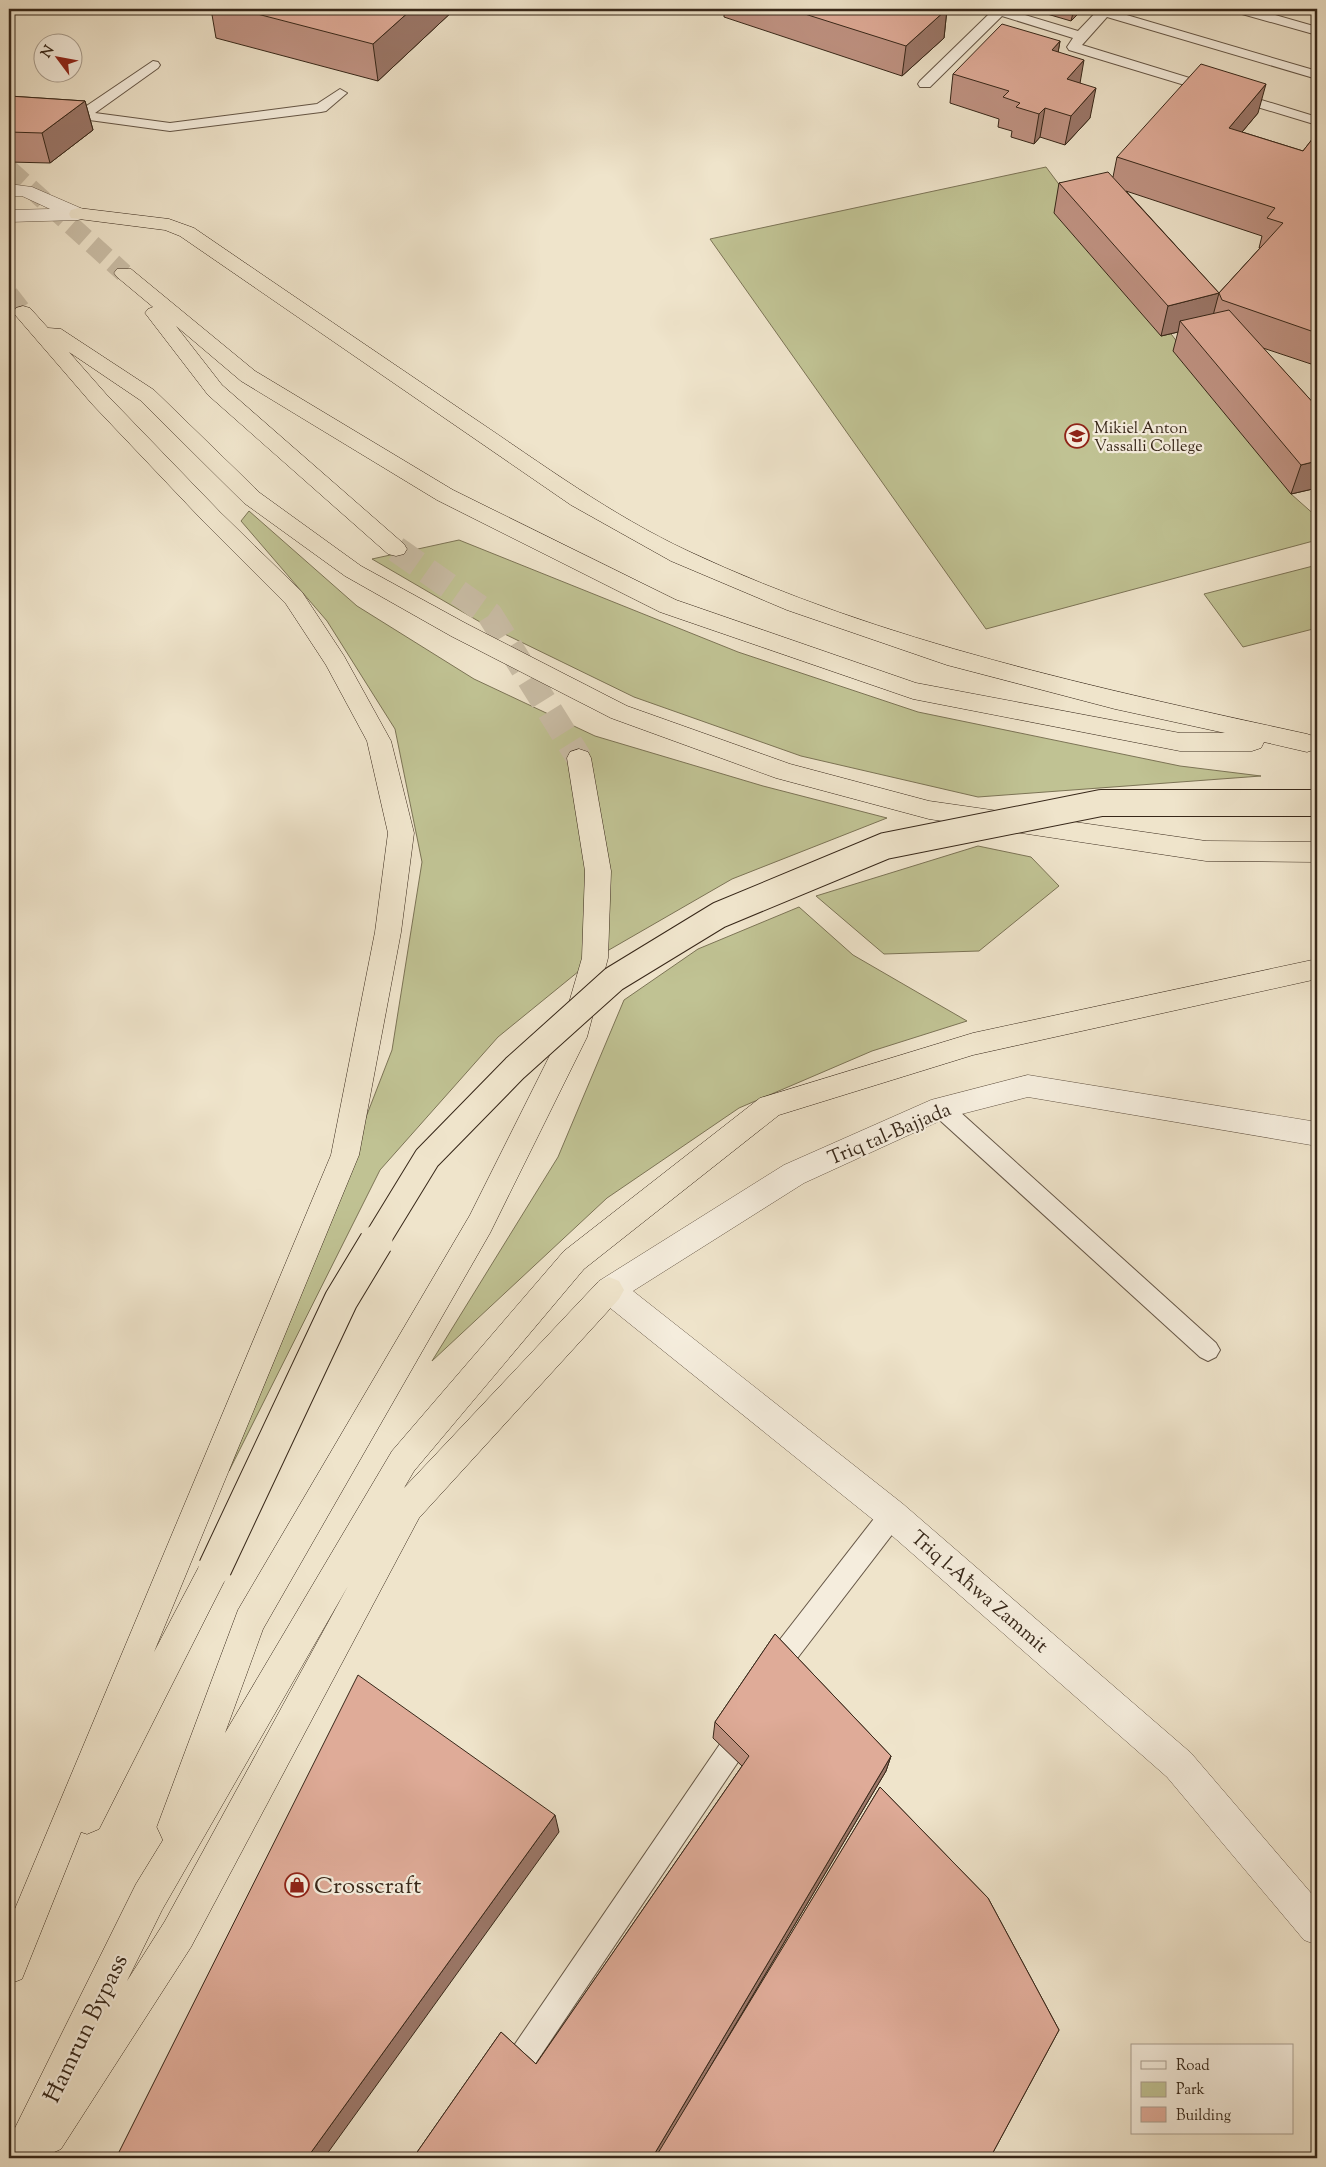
<svg xmlns="http://www.w3.org/2000/svg" width="1326" height="2167" viewBox="0 0 1326 2167" font-family="'Sorts Mill Goudy',serif">
<rect width="100%" height="100%" fill="#efe4cb"/>
<filter id="stains"><feTurbulence type="fractalNoise" baseFrequency=".004" numOctaves="4"/><feColorMatrix values="0 0 0 0 .2 0 0 0 0 .09 0 0 0 0 .02 0 0 0 .5 -.17"/></filter>
<radialGradient id="worn" r=".72"><stop offset=".6" stop-color="#630" stop-opacity="0"/><stop offset="1" stop-color="#630" stop-opacity=".3"/></radialGradient>
<g fill="#c0c293" stroke="#7c7456">
<path d="M1046,167l245,327 26,23v23l-331,89 -276,-390z"/>
<path d="M249,511l108,95 117,73 121,57 168,50 124,32 -155,61 -137,79 -97,79 -118,133 -151,301 163,-421 30,-188 -27,-133 -68,-108 -86,-100z"/>
<path d="M459,540l279,112 180,60 262,54 81,10 -283,21 -177,-41 -167,-59 -154,-75 -108,-63z"/>
<path d="M1317,565v63l-74,19 -39,-53z"/>
<path d="M978,846l53,11 28,29 -80,65 -95,3 -68,-58z"/>
<path d="M799,907l54,48 114,66 -95,30 -133,57 -132,90 -175,163 126,-204 66,-157 74,-51z"/>
</g>
<g fill="none" stroke-linecap="round" stroke-linejoin="round">
<g stroke="#cabea7" stroke-width="19" stroke-dasharray="19 9" stroke-linecap="butt">
<path d="M9,169l115,104"/>
<path d="M9,294l14,18"/>
</g>
<path stroke="#cabea7" stroke-width="26" stroke-dasharray="26 12" stroke-linecap="butt" d="M396,549l94,66 89,143"/>
<g stroke="#655646" stroke-width="2">
<g id="lane">
<path d="M985,9h20l73,22 21,-22h15l-1,2 204,60v8l-210,-62 -25,28 235,72v8l-248,-75 -2,-3 6,-9 -71,-22 -72,71h-10l-2,-3 2,-3 70,-68z"/>
<path d="M1233,9h21l63,18v8l-82,-23z"/>
<path d="M153,61l5,1 2,3 -2,3 -63,45 75,10 147,-19 23,-15 7,4 -21,18 -5,1 -151,19 -88,-12 -73,-3v-8l70,3z"/>
<path d="M941,1099l8,3 267,241 4,7 -4,7 -8,4 -8,-4 -267,-243 -3,-6 3,-6z"/>
<path d="M892,1503l9,4 3,8 -3,8 -112,146 -9,4 -9,-4 -4,-9 4,-9 112,-144z"/>
<path d="M729,1740l9,4 4,9 -4,9 -205,305 -10,4 -10,-4 -4,-10 4,-10 207,-303z"/>
</g>
</g>
<g stroke="#655646" stroke-width="1">
<g id="street">
<path d="M9,184l23,3 53,23 2,4 -2,4 -7,2 -69,2v-12l41,-1 -28,-13h-13z"/>
<path d="M1028,1075l289,47v24l-289,-49 -82,21 -142,65 -171,108 270,213 288,249 126,147v45l-13,-5 -137,-163 -286,-251 -282,-227 -5,-9 5,-9 185,-116 147,-65z"/>
</g>
</g>
<g stroke="#372719" stroke-width="1">
<g id="highway">
<path d="M78,208l91,11 25,9c92,63 185,126 278,189 70,47 139,98 216,134 196,92 409,137 619,183l9,3v12l-9,3 -43,-10 -3,6 -9,3h-72l-267,-52 -253,-87 -223,-112 -196,-119 -65,-55 46,59 182,159 3,5 -3,5 -8,2 -8,-2 -180,-159 -63,-82 3,-4 5,-2 -36,-30 -3,-4 3,-4h14l124,102 198,119 223,110 240,83 264,50h45l-110,-24 -168,-44 -160,-55 -116,-49 -100,-56 -391,-269 -15,-6 -94,-12 -2,-4 2,-4z"/>
<path d="M23,306l7,2 18,20 13,1 93,61 106,103 101,73 106,58 160,82 163,58 139,37 277,40 111,1v20l-111,-1 -277,-42 -153,-41 -165,-60 -160,-82 -106,-60 -101,-73 -104,-103 -71,-48 37,42 114,118 82,80 42,64 47,85 23,92 -13,99 -42,223 -205,497 50,-95 11,-5 11,5 5,11 -132,261 -12,5 -6,-2 -59,147 -13,5v-61l322,-768 44,-223 13,-99 -21,-92 -41,-76 -40,-61 -82,-82 -112,-118 -76,-88 -3,-4 3,-4z"/>
<path d="M579,749l9,3 3,6 20,113 -3,87 -21,79 -97,196 -227,396 -38,104 167,-282 172,-200 196,-153 213,-65 344,-74v20l-344,76 -194,60 -195,154 -170,202 -10,17 195,-207 10,-4 10,4 5,9 -5,9 -200,219 -228,429 -130,202 -13,6 -5,-2 -3,5h-31v-18l127,-256 27,-44 -6,-13 81,-217 232,-395 89,-178 23,-79 3,-87 -18,-113 3,-6zM348,1586l-183,335 -38,60 35,-71z"/>
</g>
</g>
<use href="#lane" fill="#f5eddd" fill-rule="evenodd"/>
<use href="#street" fill="#f5eddd" fill-rule="evenodd"/>
<use href="#highway" fill="#efe4cb" fill-rule="evenodd"/>
<g stroke="#372719" stroke-width="28" stroke-linecap="butt">
<path id="highway-bridge-far1" d="M375,1243l52,-85 88,-90 99,-89 105,-64 166,-69 216,-43h216"/>
</g>
<g stroke="#372719" stroke-width="35" stroke-linecap="butt">
<path id="highway-bridge" d="M215,1568l126,-268 35,-58"/>
</g>
<use href="#highway-bridge-far1" stroke="#efe4cb" stroke-width="26"/>
<use href="#highway-bridge" stroke="#efe4cb" stroke-width="33"/>
</g>
<g fill="#c09383" stroke="#372719" fill-rule="evenodd">
<path d="M211,9h244l-77,72 -162,-43z"/>
<path d="M724,9h223l-3,29 -42,38 -178,-59z"/>
<path d="M1030,9h53l-12,12z"/>
<path d="M1060,41l-2,11 22,31 10,35 -25,27 -25,-8 -6,7 -23,-7 1,-6 -14,-4 1,-8 -49,-16 3,-29z"/>
<path d="M9,96l76,5 8,29 -43,33 -41,-1z"/>
<path d="M1258,113l-16,19 61,19 14,-18v233l-54,-18 54,59v81l-26,6 -118,-143 5,-19 -17,4 -107,-123 5,-30 54,-6 4,-20zM1126,191l136,45 -3,12h1l-41,45z"/>
<path d="M775,1634l116,122 -5,15 -209,352 203,-336 108,111 71,132 -69,128h-577l88,-126 35,32 206,-298 -29,-28 2,-16z"/>
</g>
<g fill="#9c786a" stroke="#372719">
<path d="M412,9h43l-77,72 -5,-37z"/>
<path d="M947,9l-3,29 -42,38 4,-30z"/>
<path d="M1074,9h9l-12,12z"/>
<path d="M1060,41l-5,30 -3,-21z"/>
<path d="M1084,60l-5,29 -12,-10z"/>
<path d="M1266,84l-8,29 -37,44 8,-29z"/>
<path d="M1096,88l-6,30 -25,27 6,-29z"/>
<path d="M85,101l8,29 -43,33 -8,-30z"/>
<path d="M1045,108l-5,29 -6,7 5,-30z"/>
<path d="M1219,293l-8,30 -31,-2 -2,11 -17,4 7,-30z"/>
<path d="M1317,461v27l-26,6 10,-29z"/>
<path d="M891,1756l-5,15 -230,387h-4z"/>
<path d="M555,1815l4,17 -235,326h-17z"/>
</g>
<g fill="#dfab98" stroke="#372719">
<path d="M238,9h174l-39,35z"/>
<path d="M789,9h158l-41,37z"/>
<path d="M1002,24l58,17 -8,9 32,10 -17,19 29,9 -25,28 -26,-8 -6,6 -23,-7 4,-4 -17,-6 6,-6 -56,-17z"/>
<path d="M1201,64l65,20 -37,44 74,23 14,-18v200l-95,-33 -3,-7 64,-70 -16,-5 8,-10 -158,-51z"/>
<path d="M9,96l76,5 -43,32 -33,-1z"/>
<path d="M1108,172l111,121 -51,13 -109,-123z"/>
<path d="M1229,310l88,97v54l-16,4 -121,-144z"/>
<path d="M775,1634l116,122 -239,402h-239l88,-126 35,32 213,-308 -34,-34z"/>
<path d="M358,1675l197,140 -248,343h-191z"/>
<path d="M880,1787l108,111 71,132 -69,128h-335z"/>
</g>
<defs>
<g id="school-ring" transform="scale(1.25)"><circle r="9.5" fill="#f5eddd" stroke="#8f2418" stroke-width="1.5"/><path d="M0-5L7-2L0 1L-7-2ZM-4 1L0 2.5L4 1V4Q0 6-4 4Z" fill="#8f2418"/></g>
<g id="shop-ring" transform="scale(1.25)"><circle r="9.5" fill="#f5eddd" stroke="#8f2418" stroke-width="1.5"/><path d="M-5-2.5h2.3a2.7 3.5 0 0 1 5.4 0H5L5.5 6h-11ZM-1.5-2.5h3a1.5 2.3 0 0 0-3 0Z" fill="#8f2418"/></g>
</defs>
<g fill-rule="evenodd">
<use href="#school-ring" x="1077" y="436"/>
<use href="#shop-ring" x="297" y="1885"/>
</g>
<g text-anchor="middle" stroke-width="4.5" stroke-linejoin="round" paint-order="stroke">
<g font-size="16" fill="#372719" stroke="#f5eddd" text-anchor="start">
<text x="1094" y="433">Mikiel Anton<tspan x="1094" dy="18">Vassalli College</tspan></text>
</g>
<g font-size="20" fill="#372719" stroke="#f5eddd">
<text transform="translate(889 1133) rotate(-23)" y="7">Triq tal-Bajjada</text>
<text transform="translate(980 1591) rotate(41)" y="7">Triq l-Aħwa Zammit</text>
</g>
<g font-size="24" fill="#372719" stroke="#f5eddd" text-anchor="start">
<text x="314" y="1893">Crosscraft</text>
</g>
<g font-size="24" fill="#372719" stroke="#f5eddd">
<text transform="translate(85 2028) rotate(-64)" y="8">Ħamrun Bypass</text>
</g>
</g>
<rect width="1326" height="2167" fill="none" stroke="#efe4cb" stroke-width="30"/>
<rect x="10" y="10" width="1306" height="2147" fill="none" stroke="#372719" stroke-width="2.5"/>
<rect x="15" y="15" width="1296" height="2137" fill="none" stroke="#372719"/>
<rect x="1131" y="2044" width="162" height="90" fill="#f5eddd" stroke="#a99e8f"/>
<rect x="1141" y="2061" width="25" height="8" fill="#f5eddd" stroke="#a99e8f"/>
<text x="1176" y="2070" font-size="15" fill="#372719">Road</text>
<rect x="1141" y="2082" width="25" height="15" fill="#c0c293" stroke="#a99e8f"/>
<text x="1176" y="2094" font-size="15" fill="#372719">Park</text>
<rect x="1141" y="2107" width="25" height="15" fill="#dfab98" stroke="#a99e8f"/>
<text x="1176" y="2120" font-size="15" fill="#372719">Building</text>
<g transform="translate(58 58) rotate(302)"><circle r="24" fill="#f5eddd" stroke="#a99e8f"/>
<path d="M0-4L9 19L0 12L-9 19Z" fill="#8f2418"/>
<text y="-8" font-size="14" font-weight="bold" text-anchor="middle" fill="#372719">N</text>
</g>
<rect width="100%" height="100%" filter="url(#stains)"/>
<rect width="100%" height="100%" fill="url(#worn)"/>
</svg>
